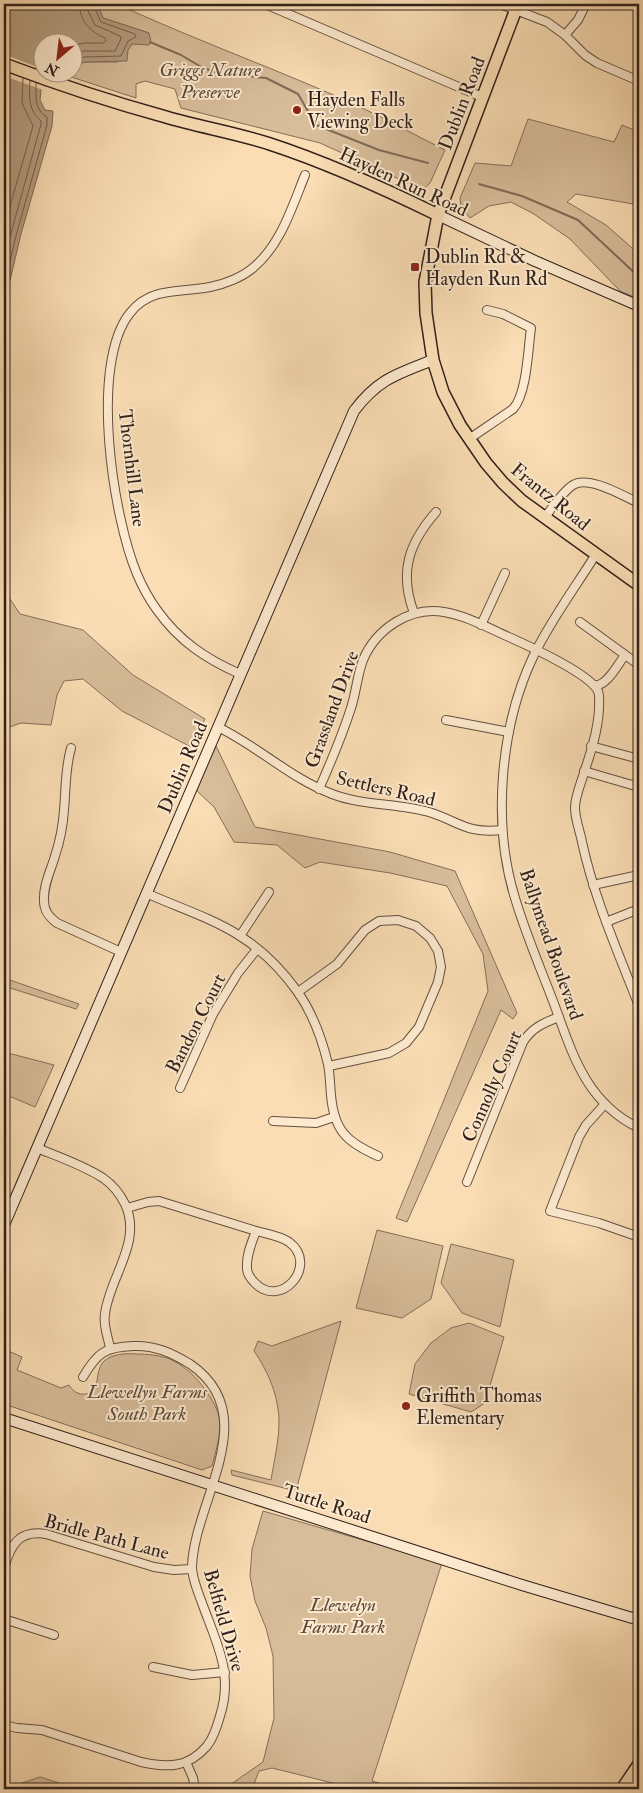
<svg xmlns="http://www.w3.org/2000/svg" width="643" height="1793" viewBox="0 0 643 1793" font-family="'IM FELL Double Pica',serif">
<rect width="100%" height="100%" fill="#faddb4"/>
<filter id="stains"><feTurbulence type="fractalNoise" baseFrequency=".004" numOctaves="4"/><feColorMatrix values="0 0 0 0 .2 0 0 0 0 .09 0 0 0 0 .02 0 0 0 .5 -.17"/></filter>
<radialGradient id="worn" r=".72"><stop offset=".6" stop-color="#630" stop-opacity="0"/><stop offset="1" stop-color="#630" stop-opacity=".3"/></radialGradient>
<g fill="#d8bd9a" stroke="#846f5a">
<path d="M97,4h26l5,5c75,34 153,62 228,96 30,14 59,30 89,45l-15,33 -5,5h-6l-99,-45 -139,-35 -6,-19 -30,-8 -9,3v14l-71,-23 3,-2 4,-1 2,-7 11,-3h33l14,-18 17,-11 -46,-15z"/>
<path d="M528,119l86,23 8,-17 17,7v73l-63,-11 -9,8 39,23 33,29v45l-19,-8 -50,-52 -36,-25 -23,-12 -22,4 -19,12 -9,-11 -1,-9 15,-35 36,3z"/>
<path d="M4,590l16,24 63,16 50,45 72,44 -14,28 -69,-36 -39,-32 -19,2 -7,14 -6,30 -30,-2 -17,6z"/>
<path d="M216,746l39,81 135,25 65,19 62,142 -4,6 -12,-9 -94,212 -11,-4 92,-227 -5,-37 -36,-68 -57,-13 -70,-11 -15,6 -28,-23 -43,-3 -20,-35 -18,-17z"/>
<path d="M4,978l75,26 -3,5 -72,-23z"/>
<path d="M4,1052l50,13 -19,42 -31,-13z"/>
<path d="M377,1230l66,16 -12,53 -29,19 -46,-10z"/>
<path d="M451,1244l63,16 -14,67 -38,-14 -21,-30z"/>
<path d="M341,1321l-45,170 -64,-16 -1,-5 40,10c3,-19 8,-39 8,-58 0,-25 -11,-51 -25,-71l4,-10 14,5z"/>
<path d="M469,1323l35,14 -19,66 -14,9 -62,-18 6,-30 16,-21 20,-15z"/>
<path d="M4,1349l18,8 -5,13 44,18 8,-3c6,10 16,12 26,5 3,-9 2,-22 9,-29 8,-7 22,-8 33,-7 10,0 20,1 30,4 21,7 44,34 51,55 5,15 -2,38 -6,53l-10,4 -198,-66z"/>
<path d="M263,1511l179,52 -70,218 27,8h-42l-85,-21 -13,3 -7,18h-28l39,-27 11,-44 -1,-62 -7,-28 -11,-27 -5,-25 2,-27z"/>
<path d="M40,1777l38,12h-74z"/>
</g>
<path fill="#b69d80" stroke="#816b57" d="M4,4h93l6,14 46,15 2,9 -2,3 -17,-1 -4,6 -1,11 -42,1 -12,5 -1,-25h-30v30l26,1 -9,6 -17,1 -2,20 5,10 8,1 -1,15 -31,108 -17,72z"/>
<path fill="#faddb4" d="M4,54l38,15v3l12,1 13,4 -7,5h-16l-1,8 -39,-14z"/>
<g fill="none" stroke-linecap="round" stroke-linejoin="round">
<g stroke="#745f4d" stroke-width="1">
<path d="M72,46l12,-3h20l2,-2 -1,-3c-15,-6 -25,-17 -26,-34"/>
<path d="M72,54l12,-3h31l6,-12 -1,-3 -25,-11 -8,-16v-5"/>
<path d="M72,61l12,-4 37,-1 7,-15 8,-4 -1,-3 -34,-12 -8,-18"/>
<path d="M4,227l29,-101 -11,-23 1,-25"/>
<path d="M4,259l37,-135v-3c-13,-11 -12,-25 -11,-40"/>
<path d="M4,285l13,-53 30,-107v-8c-13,-7 -11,-21 -11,-34"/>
</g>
<g stroke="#816b57" stroke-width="2">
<path d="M150,42l31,13 22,13 18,6 45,4 32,16 18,31 63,25 49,13"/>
<path d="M479,184l43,12 56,24 61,57"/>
</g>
<g stroke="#635040" stroke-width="10">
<g id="minor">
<path d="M265,4l217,93"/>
<path d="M500,4l47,18 18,13 20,20 12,8 42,18"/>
<path d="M565,35l13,-15 8,-16"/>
<path d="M469,439l44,-30c14,-15 15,-60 18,-81l-28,-14 -16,-4"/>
<path d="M545,517c8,-10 17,-25 28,-32 16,-10 50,11 66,18"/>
<path d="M596,554c-21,34 -46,67 -63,103 -33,70 -41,167 -18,241 10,34 25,69 38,103 19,51 32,101 86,127"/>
<path d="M414,613c-15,-40 -6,-69 22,-101"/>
<path d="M580,622l59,43"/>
<path d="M481,625l24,-52"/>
<path d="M240,674c-34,-15 -61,-33 -83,-64 -8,-11 -15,-24 -20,-36 -24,-57 -48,-210 -7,-261 21,-27 51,-20 80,-26 15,-3 33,-10 44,-20 27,-23 38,-60 51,-92"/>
<path d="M594,685c12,3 24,-21 31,-30"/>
<path d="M446,720l63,12"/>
<path d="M218,727c41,20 72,51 114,67 31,12 66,9 97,18 31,10 38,22 73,18"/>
<path d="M591,746l48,13"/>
<path d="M71,748c-6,21 -5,40 -7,62 -1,15 -4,31 -9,46 -4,14 -12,29 -11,45 0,10 5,16 13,22l64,29"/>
<path d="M584,771l48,14 7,-3"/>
<path d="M319,789c12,-27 23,-53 32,-81 5,-15 6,-32 12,-48 13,-31 47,-54 81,-48 24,4 46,17 67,26 18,8 79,36 87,53 2,5 1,12 1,18 -1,22 -9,46 -16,67 -3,10 -8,21 -8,32 0,11 5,23 7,34 12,56 36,110 57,164"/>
<path d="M593,885l46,-10"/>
<path d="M146,893c31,14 66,25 94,43 22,14 42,34 57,55 15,21 25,48 31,73 2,10 2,21 3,31 3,35 15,47 47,61"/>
<path d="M606,922l33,-13"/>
<path d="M240,936l29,-44"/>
<path d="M298,992l39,-28 28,-34 14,-9 19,-1 18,6 14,12 8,13 3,16 -3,15 -19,45 -13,16 -17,10 -60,13"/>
<path d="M180,1088l33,-74 25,-41 19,-24"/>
<path d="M605,1104l-19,21 -7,12 -29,74 49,12 40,14"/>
<path d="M273,1121l43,2 18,-6"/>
<path d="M37,1148c22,9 46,17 66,30 10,7 17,16 22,26 18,38 -16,74 -20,110 -2,12 3,23 5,34"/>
<path d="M467,1182l56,-140c9,-14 20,-19 36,-25"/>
<path d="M127,1208l21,-6 11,-1 97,30"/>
<path d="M256,1231c11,3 24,5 33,11 31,23 -9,69 -35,40 -4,-4 -7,-9 -7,-14 -1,-13 5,-26 9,-37z"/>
<path d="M4,1568c7,-24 15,-38 42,-34l108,33 20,3 18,-1"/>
<path d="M4,1619l50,16"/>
<path d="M153,1667l39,8 33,-3"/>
<path d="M4,1725l13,3 25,2 99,32c27,6 47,6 66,-16 7,-9 10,-19 13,-30 14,-43 -4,-74 -18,-113 -4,-11 -10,-25 -10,-36 2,-67 73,-152 -2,-203 -18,-11 -35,-19 -57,-18 -28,1 -36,7 -50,31"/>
<path d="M186,1762l7,16 2,11"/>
</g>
</g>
<g stroke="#31211a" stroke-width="12">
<g id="secondary">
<path d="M438,215l97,46 104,45"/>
<path d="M4,1225l350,-814c24,-32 43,-37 79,-51"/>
<path d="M4,1418l518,167 117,35"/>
</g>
</g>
<g stroke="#31211a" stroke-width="14">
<g id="primary">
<path d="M518,4l-80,211 -13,67 1,31 7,47 10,32 17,33 26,38 17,20 19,18 117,84"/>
<path d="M4,64c53,20 107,38 162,53 34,10 70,16 104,27 58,19 113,44 168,71"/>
<path d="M622,1789l17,-25"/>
</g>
</g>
<use href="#minor" stroke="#fce9ce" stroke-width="8"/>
<use href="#secondary" stroke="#fce9ce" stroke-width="10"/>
<use href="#primary" stroke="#faddb4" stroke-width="11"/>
</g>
<g fill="#8f2418" stroke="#fce9ce" stroke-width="2">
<circle cx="297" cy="110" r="5"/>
<rect x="410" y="262" width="10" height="10" rx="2.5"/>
<circle cx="406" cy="1406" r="5"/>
</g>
<g text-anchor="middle" stroke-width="4" stroke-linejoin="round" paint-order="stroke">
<g font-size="19" font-style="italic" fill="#5b483a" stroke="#fce9ce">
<text x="210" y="76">Griggs Nature<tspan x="210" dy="22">Preserve</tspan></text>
<text x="147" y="1398">Llewellyn Farms<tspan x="147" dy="22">South Park</tspan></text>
<text x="343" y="1611">Llewelyn<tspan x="343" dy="22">Farms Park</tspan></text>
</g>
<g font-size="19" fill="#31211a" stroke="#fce9ce" text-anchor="start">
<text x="307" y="106">Hayden Falls<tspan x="307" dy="22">Viewing Deck</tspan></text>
<text x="425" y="263">Dublin Rd &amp;<tspan x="425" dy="22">Hayden Run Rd</tspan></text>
<text x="416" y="1402">Griffith Thomas<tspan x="416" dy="22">Elementary</tspan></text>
</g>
<g font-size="19" fill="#31211a" stroke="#fce9ce">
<text transform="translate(461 103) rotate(-69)" y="7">Dublin Road</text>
<text transform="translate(404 181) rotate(25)" y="7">Hayden Run Road</text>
<text transform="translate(133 468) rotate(83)" y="7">Thornhill Lane</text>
<text transform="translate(551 496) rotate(39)" y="7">Frantz Road</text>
<text transform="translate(331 709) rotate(-70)" y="7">Grassland Drive</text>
<text transform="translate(182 767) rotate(-67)" y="7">Dublin Road</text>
<text transform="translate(386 788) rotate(13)" y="7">Settlers Road</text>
<text transform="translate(552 944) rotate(71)" y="7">Ballymead Boulevard</text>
<text transform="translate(195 1023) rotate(-63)" y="7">Bandon Court</text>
<text transform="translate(491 1086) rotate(-66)" y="7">Connolly Court</text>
<text transform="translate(327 1503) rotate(18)" y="7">Tuttle Road</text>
<text transform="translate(107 1536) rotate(15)" y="7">Bridle Path Lane</text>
<text transform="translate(225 1620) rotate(74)" y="7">Belfield Drive</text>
</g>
</g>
<rect width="643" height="1793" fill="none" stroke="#faddb4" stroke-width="20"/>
<rect x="5" y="5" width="633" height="1783" fill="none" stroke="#31211a" stroke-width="2.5"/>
<rect x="10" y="10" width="623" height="1773" fill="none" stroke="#31211a"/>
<g transform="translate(58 58) rotate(208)"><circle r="24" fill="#fce9ce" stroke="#ab9986"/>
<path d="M0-4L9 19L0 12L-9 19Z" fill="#8f2418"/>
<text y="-8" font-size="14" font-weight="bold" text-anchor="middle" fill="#31211a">N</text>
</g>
<rect width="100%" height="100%" filter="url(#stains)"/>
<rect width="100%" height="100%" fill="url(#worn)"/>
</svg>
